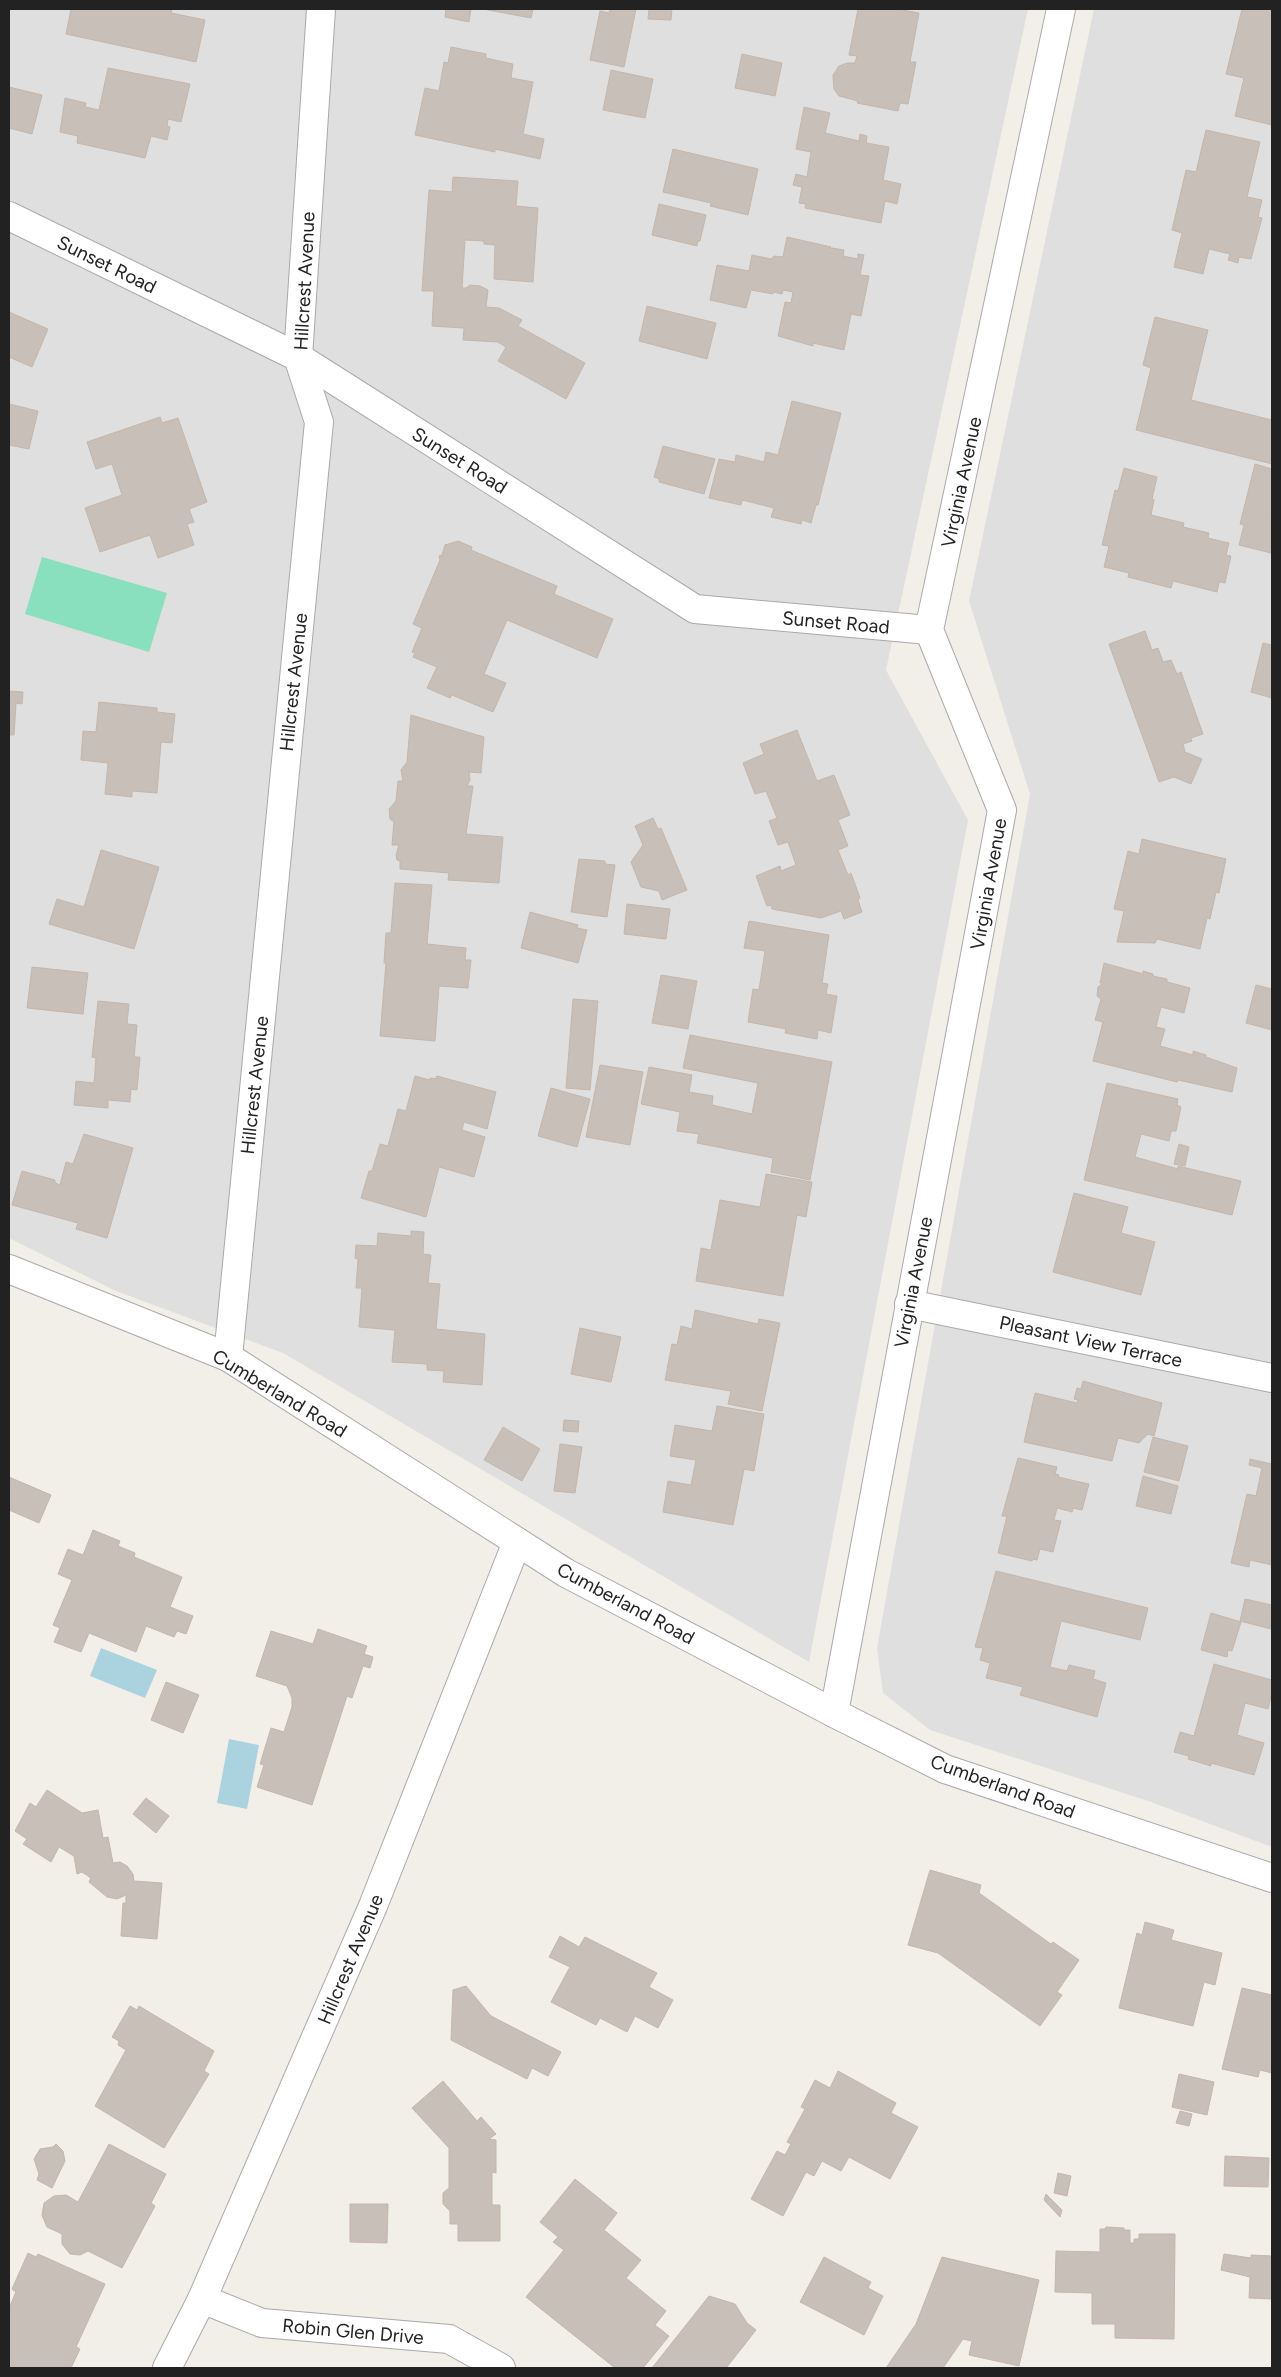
<svg xmlns="http://www.w3.org/2000/svg" width="1281" height="2377" viewBox="0 0 1281 2377" font-family="Figtree,sans-serif">
<rect width="100%" height="100%" fill="#f2efe9"/>
<g fill="#e0dfdf">
<path d="M9,9h1019l-142,661 82,150 -159,842 -526,-309 -167,-62 -107,-53z"/>
<path d="M1094,9h178v1838l-124,-46 -218,-71 -47,-37 -6,-45 153,-854 -61,-193z"/>
</g>
<path fill="#88e0be" d="M42,557l125,36 -18,59 -124,-38z"/>
<g fill="#aad3df">
<path d="M101,1648l56,22 -12,28 -55,-22z"/>
<path d="M229,1739l30,6 -12,64 -30,-6z"/>
</g>
<g fill="#c7bfb8" stroke="#c4b6ab">
<path d="M71,9h101l-1,4 34,7 -9,42 -130,-28z"/>
<path d="M446,9h25l-2,13 -24,-5z"/>
<path d="M483,9h50l-2,9z"/>
<path d="M610,9h26l-12,58 -34,-7 10,-49 9,2z"/>
<path d="M649,9h23l-1,11 -23,-1z"/>
<path d="M858,9h39l22,4 -9,49h6l-8,42 -8,-1 -2,8 -41,-8 1,-2 -19,-5 -5,-7 -1,-14 6,-9 8,-3h8l2,-7 -8,-1z"/>
<path d="M1242,9h30v116l-37,-9 9,-38 -18,-4z"/>
<path d="M451,47l35,7v4l27,6 -2,14 22,4 -10,52 21,5 -4,20 -45,-10v3l-80,-17 10,-47 14,3 5,-29 4,1z"/>
<path d="M742,54l40,9 -7,33 -40,-8z"/>
<path d="M108,68l82,16 -9,38 -13,-3 -1,7 3,1 -3,13 -16,-4 -6,22 -68,-15 1,-7 -18,-4 5,-34 21,5 -1,4 14,3z"/>
<path d="M611,70l42,9 -8,39 -42,-8z"/>
<path d="M9,87l33,8 -10,39 -23,-6z"/>
<path d="M804,107l26,6 -5,20 34,8 1,-7 7,2 -1,7 23,4 -6,33 18,4 -4,20 -12,-3 -4,22 -76,-15 1,-4 -7,-1 3,-16 -9,-2 3,-11 11,3 4,-25 -15,-3z"/>
<path d="M1206,130l54,12 -13,55 15,3 -4,17 4,1 -11,41 -12,-2 -1,6 -10,-3 2,-6 -21,-5 -6,25 -29,-7 8,-34 -10,-3 14,-60 10,2z"/>
<path d="M673,149l85,20 -10,46 -38,-9 1,-3 -48,-11z"/>
<path d="M453,177l65,4 -2,25 22,2 -5,74 -39,-3 1,-34 -11,-1v-3l-19,-1 -3,48h4l4,-3 10,1 8,4 -2,17 13,1 23,12 -4,6 67,37 -19,36 -68,-38 8,-14 -8,-5 -35,-2 1,-12 -32,-2 2,-35h-12l7,-101 23,2z"/>
<path d="M659,204l47,11 -6,26h-2l-1,5 -45,-11z"/>
<path d="M787,237l44,10 -2,6h2l1,-5 12,2 -1,6 15,3v-5l6,1 -4,20 9,1 -8,40 -10,-2 -7,36 -31,-7v3l-35,-10 7,-34 6,1 2,-11 -10,-2 -1,4 -8,-2 -1,2 -22,-4 -5,18 -36,-8 7,-35 32,6 3,-16 19,4 3,-3 9,1z"/>
<path d="M647,306l69,17 -9,36 -68,-18z"/>
<path d="M9,312l39,17 -16,38 -23,-10z"/>
<path d="M1155,317l53,13 -17,70 81,20v-1v45l-136,-34 15,-62 -8,-3z"/>
<path d="M792,401l49,12 -23,92h-2l-5,18 -9,-3 -1,4 -30,-7 3,-9 -32,-8 -1,5 -32,-7 10,-39 16,3 1,-7 28,7 2,-10 12,3z"/>
<path d="M9,404l29,7 -9,38 -20,-4z"/>
<path d="M160,417l2,6 16,-5 29,84 -18,7 5,13 -7,2 7,21 -36,13 -8,-23 -50,17 -15,-44 37,-13 -10,-31 -16,5 -9,-27z"/>
<path d="M663,446l52,13 -11,35 -45,-12v-3l-5,-2z"/>
<path d="M1255,464l17,5 -1,84 -32,-8 5,-20 -4,-1z"/>
<path d="M1124,468l33,9 -5,22 2,1 -3,15 33,8 -1,4 26,6 -1,5 21,5 -3,12 5,1 -6,27 -6,-1 -2,10 -44,-11 -2,7 -43,-11 1,-4 -25,-6 5,-21 -7,-1 13,-55 3,1z"/>
<path d="M458,541l14,6 -1,3 86,36 -3,8 59,25 -16,39 -90,-38 -23,54 22,9 -13,29 -41,-17 -2,3 -23,-10 10,-21 -24,-10 2,-4 -3,-1 10,-24 -9,-4 27,-64 -1,-4 3,-1 3,-10z"/>
<path d="M1145,631l7,19 6,-2 5,14 8,-2 6,14 4,-2 22,62 -12,4 1,3 -9,3 2,8 17,7 -11,25 -17,-7 -15,5 -50,-138z"/>
<path d="M1263,643l9,2v53l-21,-6z"/>
<path d="M9,691l14,1 -1,12 -6,-1 -2,32h-5z"/>
<path d="M99,702l58,6v4l18,2 -3,29 -11,-1 -4,51 -25,-2v6l-27,-3 3,-31 -27,-3 2,-29 13,1z"/>
<path d="M411,715l73,22 -3,36 -12,-1 1,8 -3,6h6l-7,48 37,3 -4,46 -51,-3 1,-7 -49,-4v-8l-3,-1 -1,-5 3,-10h-7l2,-23 -4,-3 -1,-10 7,-8 2,-20h5l-2,-11 6,-8z"/>
<path d="M797,730l20,51 17,-6 16,40 -12,5 10,26 -10,4 10,25 3,-2 9,25 -2,2 4,12 -18,7 -3,-8 -20,7 -49,-9 -1,-4 -4,1 -11,-30 24,-10 1,5 15,-6 -8,-23 -10,3 -9,-24 8,-3 -11,-27 -11,3 -12,-31 21,-9 -4,-10z"/>
<path d="M653,818l5,11 3,-1 26,62 -25,10 -3,-9 -18,-4 -10,-25 12,-17 -8,-19z"/>
<path d="M1142,839l84,20 -7,34 -3,-1 -6,27 -3,-1 -7,31 -43,-10 -2,4 -38,-1 7,-31 -10,-2 14,-58 11,3z"/>
<path d="M101,850l58,17 -25,82 -85,-25 8,-25 27,8z"/>
<path d="M579,859l26,2v3l10,1 -8,52 -36,-5z"/>
<path d="M395,883l37,2 -5,59 39,4 -1,12h6l-3,28 -29,-2 -4,55 -55,-5 6,-73h-2l2,-30h5z"/>
<path d="M627,904l43,5 -4,30 -42,-5z"/>
<path d="M530,912l48,13 -1,3 10,2 -9,33 -57,-15z"/>
<path d="M749,921l80,14 -7,48 6,1 -2,10 11,2 -6,37 -13,-3 -1,9 -32,-6 1,-4 -38,-7 5,-33 6,1 6,-39 -21,-3z"/>
<path d="M1104,963l39,11v-3l10,3v2l14,3v3l23,6 -6,25 -23,-6 -5,20 9,2 -5,17 33,9v-4l13,4v2l31,11 -5,24 -54,-12 -1,2 -84,-21 10,-39 -8,-2 6,-21 -4,-3 1,-9 5,-4h-3z"/>
<path d="M32,967l56,6 -5,41 -56,-6z"/>
<path d="M661,975l36,6 -9,48 -36,-6z"/>
<path d="M1256,985l16,4v41l-26,-7z"/>
<path d="M573,999l25,2 -8,89 -24,-2z"/>
<path d="M98,1001l31,3 -2,20 10,1 -3,32h6l-3,33 -6,-1 -1,13 -22,-2v8l-34,-3 2,-24 18,2 2,-25 -4,-1z"/>
<path d="M690,1035l142,27 -22,118 -39,-8 2,-14 -76,-15 2,-9 -22,-3 3,-19 -39,-8 8,-37 43,8 -3,17 24,4 -1,9 40,9 6,-31 -75,-15z"/>
<path d="M600,1065l43,7 -13,73 -44,-8z"/>
<path d="M415,1076l15,4v-2l5,1 2,-3 59,16 -9,37 -23,-7 -2,8 23,7 -11,40 -35,-10 -13,50 -65,-19 8,-27h3l8,-27 8,2 10,-37 8,2z"/>
<path d="M1107,1083l71,16 -1,6 4,2 -5,24h-5l-2,10 -28,-7 -6,23 43,12v-3l63,15 -9,34 -148,-35z"/>
<path d="M551,1088l39,11 -13,48 -39,-11z"/>
<path d="M84,1134l49,14 -26,90 -31,-9 2,-6 -66,-18 10,-34 33,9v3l5,2 6,-23 7,2z"/>
<path d="M1179,1144l10,3 -4,19 -11,-2z"/>
<path d="M766,1174l46,8 -6,35 -9,-2 -14,81 -87,-15 5,-33 10,2 9,-50 40,7z"/>
<path d="M1074,1193l54,14 -7,26 34,9 -14,53 -88,-23z"/>
<path d="M411,1231l13,1 -1,22 8,1 -3,28 12,1 -4,45 49,5 -3,51 -39,-3 1,-11 -17,-1v-6l-35,-2 3,-32 -36,-3 3,-39h-6l2,-29 -3,-1 1,-13 21,1 1,-13 33,3z"/>
<path d="M695,1310l63,14 1,-5 21,4 -18,88 -34,-7 3,-13 -66,-11 7,-36 5,1 4,-19 11,3z"/>
<path d="M580,1328l41,9 -10,45 -40,-8z"/>
<path d="M1083,1381l79,22 -8,33 -6,-2 -9,9 -21,-5 -6,23 -88,-19 11,-49 42,10 1,-3 -4,-1 3,-11 4,1z"/>
<path d="M717,1406l47,8 -10,57 -10,-2 -11,56 -70,-13 5,-31 23,4 5,-25 -26,-4 5,-31 37,6z"/>
<path d="M564,1420l15,1 -1,11 -15,-1z"/>
<path d="M503,1427l37,22 -18,32 -38,-21z"/>
<path d="M1153,1437l35,9 -9,35 -35,-9z"/>
<path d="M560,1444l22,3 -7,46 -21,-2z"/>
<path d="M1018,1458l39,9 -2,7 4,1 -1,2 31,7 -7,26 -9,-2 -1,4 -15,-4 -3,12 7,1 -8,31 -13,-3 -3,11 -4,-1 -1,2 -34,-8 9,-37h-5z"/>
<path d="M1250,1459l22,5v101l-22,-5 -1,7 -18,-4 16,-69 9,2 6,-28 -13,-3z"/>
<path d="M1143,1476l35,10 -7,28 -35,-8z"/>
<path d="M9,1477l42,18 -12,28 -30,-13z"/>
<path d="M93,1530l27,11 -2,5 17,7 -1,4 48,20 -12,30 23,9 -7,18 -9,-3 -3,6 -28,-11 -10,26 -47,-19 -8,19 -27,-10 6,-14 -7,-3 19,-45 -14,-6 10,-25 15,6z"/>
<path d="M996,1571l152,37 -8,32 -79,-19 -11,46 17,4 2,-6 26,6 -2,8 13,4 -9,34 -77,-22 3,-8 -37,-9 4,-15 -10,-3 3,-12 -8,-1z"/>
<path d="M1245,1599l27,6 -1,24 -31,-8z"/>
<path d="M1211,1613l30,9 -9,29 -4,-1 -1,7 -26,-7z"/>
<path d="M318,1629l49,17 -3,8 9,3 -3,11 -7,-2 -11,32 -5,-2 -35,109 -55,-18 7,-22 -4,-1 11,-36 13,4 8,-25v-9l-5,-12 -31,-10 15,-45 42,13z"/>
<path d="M1214,1664l58,16v13l-4,16 -23,-6 -8,32 27,8 -10,32 -43,-12v3l-23,-7 1,-3 -15,-4 6,-20 14,4z"/>
<path d="M166,1682l33,13 -16,38 -32,-13z"/>
<path d="M47,1790l35,23 16,-3 5,28 5,-1 5,26 7,-1 7,4 6,8 1,7 28,2 -5,56 -36,-3 2,-33h3v-8l-9,4 -10,-2 -18,-15 2,-4 -9,-6 -5,2 -3,-18 -15,-9 -8,15 -28,-18 4,-5 -12,-8 15,-28 6,4z"/>
<path d="M146,1798l23,18 -13,17 -23,-19z"/>
<path d="M930,1870l51,15 -2,8 72,51 2,-2 26,18 -22,32 5,3 -22,31 -102,-73 -30,-8z"/>
<path d="M1145,1922l29,8 -3,10 51,13 -7,32 -11,-3 -11,44 -74,-18 18,-75 5,2z"/>
<path d="M560,1936l19,11 6,-10 72,36 -8,14 24,13 -15,28 -23,-12 -8,16 -27,-14 -4,7 -45,-23 19,-35 -21,-10z"/>
<path d="M466,1986l25,30 70,36 -13,24 -16,-8 -5,11 -76,-39 2,-50z"/>
<path d="M1242,1988l30,7v78l-12,-3 -2,7 -36,-8z"/>
<path d="M130,2006l7,4 2,-4 75,45 -10,20 5,3 -45,74 -69,-42 31,-56 -8,-5 1,-4 -7,-4z"/>
<path d="M838,2071l58,32 -5,10 27,14 -28,52 -41,-22 -8,14 -19,-10 -8,15 -8,-4 -23,44 -32,-17 26,-48 8,4 6,-11 -4,-2 18,-33 -4,-2 14,-27 15,8z"/>
<path d="M1179,2074l35,8 -7,33 -35,-8z"/>
<path d="M443,2081l34,40 4,-4 15,17 -7,5 7,1v33l-4,-1v33h8v36h-42v-17h-8v-13l-7,-7v-11l6,-5v-40l-37,-40z"/>
<path d="M1180,2111l12,3 -3,12 -13,-3z"/>
<path d="M56,2144l7,7 2,10 -13,27 -15,-8 2,-6 -5,-15 6,-10 13,-2z"/>
<path d="M109,2144l57,30 -15,29 4,3 -33,62 -34,-17 -8,4 -10,-1 -8,-10v-10l-15,-7 -5,-12 2,-12 10,-7 12,-1 12,7z"/>
<path d="M1225,2156l44,2 -1,29 -44,-1z"/>
<path d="M1058,2173l13,3 -4,20 -13,-3z"/>
<path d="M575,2179l42,34 -13,17 37,30 -15,18 40,33 -11,14 14,11 -26,32h-28l-89,-71 38,-47 -11,-8 5,-5 -18,-15z"/>
<path d="M1046,2194l16,16 -2,7 -16,-17z"/>
<path d="M350,2204h38l-1,39 -37,-1z"/>
<path d="M1106,2227l18,1v2h6v13h4v-4h5v-5h36l-1,105 -59,-1v-14h-23v-31l-37,-1 1,-41 44,1v-23h5z"/>
<path d="M28,2253l8,4 2,-3 67,30 -29,63 4,2 -9,19h-62v-60l7,-16 -4,-3z"/>
<path d="M1224,2254l27,4v-3l21,1v43l-23,-1 1,-21 -29,-7z"/>
<path d="M824,2257l47,25 -3,6 15,8 -19,39 -64,-33z"/>
<path d="M942,2257l97,23 -20,86 -50,-11 3,-14 -9,-2 -20,29h-57l30,-44z"/>
<path d="M709,2296l26,8 12,19 9,7 -29,37 2,1h-77z"/>
</g>
<g fill="none" stroke-linecap="round" stroke-linejoin="round">
<g stroke="#a9a9a9" stroke-width="30">
<g id="street">
<path d="M9,216l289,141 397,252 234,21"/>
<path d="M9,1269l219,88 338,216 268,140 111,56 327,109"/>
<path d="M909,1304l363,74"/>
<path d="M228,1357l91,-935 -21,-65 23,-348"/>
<path d="M834,1713l168,-903 -73,-180 132,-621"/>
<path d="M202,2299l60,24 187,16 52,29"/>
<path d="M167,2368l35,-69 171,-393 144,-364"/>
</g>
</g>
<use href="#street" stroke="#fff" stroke-width="28"/>
</g>
<g text-anchor="middle" stroke-width="5" stroke-linejoin="round" paint-order="stroke">
<g font-size="19" fill="#222" stroke="#fff">
<text transform="translate(107 264) rotate(26)" y="7">Sunset Road</text>
<text transform="translate(304 281) rotate(-87)" y="7">Hillcrest Avenue</text>
<text transform="translate(460 460) rotate(32)" y="7">Sunset Road</text>
<text transform="translate(961 482) rotate(-78)" y="7">Virginia Avenue</text>
<text transform="translate(836 622) rotate(5)" y="7">Sunset Road</text>
<text transform="translate(293 682) rotate(-84)" y="7">Hillcrest Avenue</text>
<text transform="translate(988 884) rotate(-80)" y="7">Virginia Avenue</text>
<text transform="translate(254 1085) rotate(-84)" y="7">Hillcrest Avenue</text>
<text transform="translate(913 1282) rotate(-79)" y="7">Virginia Avenue</text>
<text transform="translate(1091 1341) rotate(12)" y="7">Pleasant View Terrace</text>
<text transform="translate(280 1393) rotate(31)" y="7">Cumberland Road</text>
<text transform="translate(626 1603) rotate(28)" y="7">Cumberland Road</text>
<text transform="translate(1003 1786) rotate(20)" y="7">Cumberland Road</text>
<text transform="translate(350 1959) rotate(-67)" y="7">Hillcrest Avenue</text>
<text transform="translate(353 2331) rotate(5)" y="7">Robin Glen Drive</text>
</g>
</g>
<rect width="1281" height="2377" fill="none" stroke="#222222" stroke-width="20"/>
</svg>
